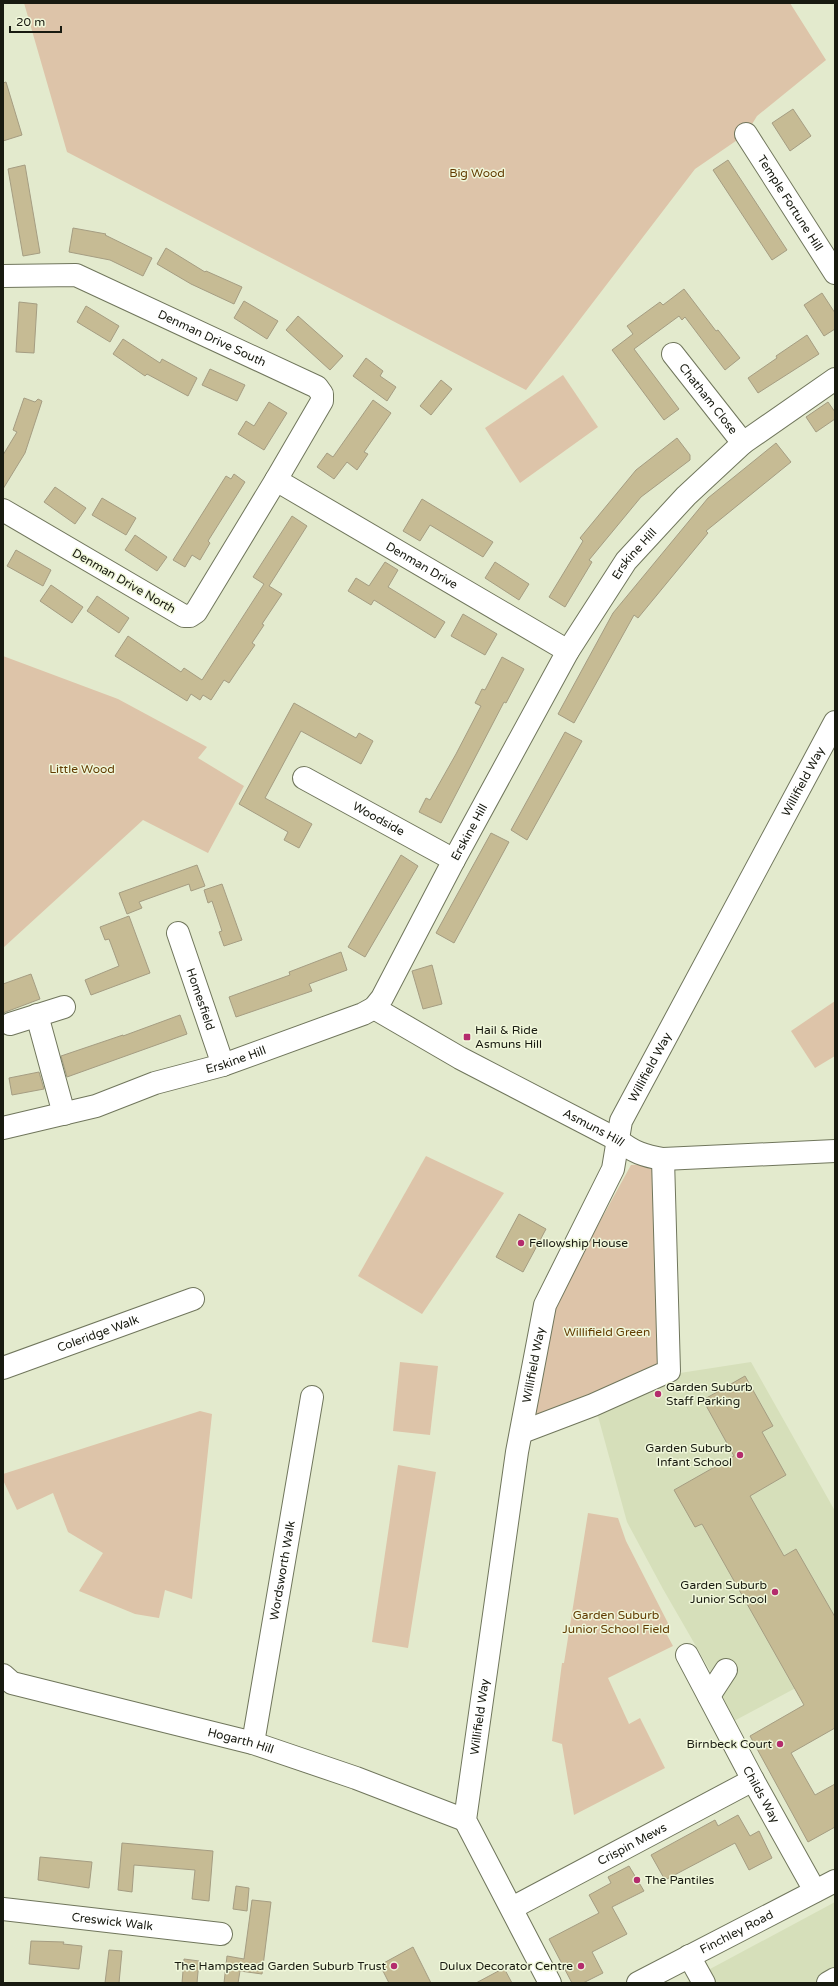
<svg xmlns="http://www.w3.org/2000/svg" width="838" height="1986" viewBox="0 0 838 1986" font-family="'Varela Round',sans-serif">
<rect width="100%" height="100%" fill="#e3eacd"/>
<g fill="#d6dfba">
<path d="M751,1362l84,149v156l-101,54 -22,-47 -49,-85 -36,-67 -31,-113 71,-34z"/>
<path d="M835,1902v77l-7,4h-144z"/>
</g>
<g fill="#ddc4a9">
<path d="M24,3h766l36,57 -69,56 -11,18 -51,35 -169,221 -459,-238z"/>
<path d="M563,375l35,52 -78,56 -35,-55z"/>
<path d="M3,656l115,43 89,48 -9,11 46,28 -36,67 -65,-33 -140,128z"/>
<path d="M835,1001v55l-20,12 -24,-37z"/>
<path d="M426,1156l78,37 -82,121 -64,-38z"/>
<path d="M654,1164l11,205 -131,52 21,-110 10,-26 66,-120z"/>
<path d="M400,1362l38,4 -8,69 -37,-4z"/>
<path d="M200,1411l12,3 -20,185 -27,-9 -6,28 -24,-4 -56,-23 24,-38 -35,-21 -15,-39 -36,17 -14,-30v-6z"/>
<path d="M398,1465l38,7 -28,176 -36,-6z"/>
<path d="M588,1513l30,5 8,23 44,86 -4,6 7,13 -65,32 21,46 11,-6 25,50 -91,47 -12,-71 -10,-3 10,-78h2z"/>
</g>
<g fill="#c6bb94" stroke="#a59d82">
<path d="M6,82l16,53 -19,6v-58z"/>
<path d="M793,109l18,27 -21,15 -18,-28z"/>
<path d="M728,160l59,90 -15,10 -59,-90z"/>
<path d="M25,165l15,88 -17,3 -15,-87z"/>
<path d="M73,228l33,6 -1,1 47,23 -9,18 -33,-16 -41,-8z"/>
<path d="M166,248l39,24 1,-1 36,16 -8,17 -43,-20 -34,-20z"/>
<path d="M684,289l32,42 2,-1 22,28 -15,12 -40,-53 -3,3 -3,-4 -45,33 45,60 -15,11 -52,-70 21,-16 -6,-8 33,-24 3,3z"/>
<path d="M822,293l13,20v16l-11,7 -20,-31z"/>
<path d="M244,301l34,20 -11,18 -33,-21z"/>
<path d="M19,302l18,2 -3,49 -18,-1z"/>
<path d="M86,306l33,20 -9,16 -33,-20z"/>
<path d="M298,316l45,40 -13,14 -44,-40z"/>
<path d="M807,335l12,19 -61,39 -10,-15 29,-20 -1,-2z"/>
<path d="M123,339l37,24 2,-4 35,19 -9,18 -41,-22 -2,2 -32,-22z"/>
<path d="M366,358l17,13 -3,5 16,11 -9,14 -34,-25z"/>
<path d="M210,369l35,16 -8,16 -35,-16z"/>
<path d="M441,380l11,9 -21,26 -11,-9z"/>
<path d="M24,398l11,4 3,-3 4,2 -17,52 -22,36v-34l14,-23 -4,-2z"/>
<path d="M373,400l18,13 -27,39 4,2 -11,16 -10,-8 -13,17 -17,-12 10,-14 6,4z"/>
<path d="M269,402l18,11 -23,37 -26,-16 8,-13 8,5z"/>
<path d="M828,402l7,10v7l-19,13 -10,-15z"/>
<path d="M677,438l13,17v5l-49,37 -52,63 3,2 -27,45 -16,-10 34,-56 -3,-3 56,-68z"/>
<path d="M776,443l15,19 -85,69 2,2 -70,85 -4,-3 -60,108 -16,-9 55,-101 95,-115z"/>
<path d="M234,474l11,8 -37,59 2,2 -10,17 -8,-5 -7,12 -12,-7 53,-84 5,3z"/>
<path d="M55,487l31,21 -11,16 -31,-22z"/>
<path d="M102,498l34,20 -10,17 -34,-20z"/>
<path d="M422,499l71,43 -10,15 -53,-32 -10,16 -17,-10z"/>
<path d="M292,516l15,10 -38,60 13,8 -20,30 2,1 -12,18 3,2 -16,23 -10,15 -5,-3 -13,20 -8,-5 -3,5 -9,-6 -4,7 -72,-45 13,-20 53,36 3,-4 18,12 62,-96 -11,-7z"/>
<path d="M135,535l32,22 -10,14 -32,-21z"/>
<path d="M16,550l35,20 -8,16 -36,-20z"/>
<path d="M385,562l13,8 -10,17 57,35 -10,16 -61,-38 -3,5 -23,-14 8,-13 13,8z"/>
<path d="M495,562l34,22 -10,16 -34,-22z"/>
<path d="M51,585l32,22 -11,16 -32,-22z"/>
<path d="M97,596l32,22 -10,15 -32,-22z"/>
<path d="M463,614l34,20 -12,21 -34,-19z"/>
<path d="M502,657l22,12 -18,34 -2,-1 -63,121 -22,-11 7,-14 4,2 26,-46 25,-48 -6,-3 7,-14 3,1z"/>
<path d="M294,703l62,35 3,-5 14,8 -12,23 -60,-33 -36,67 47,26 -13,24 -15,-8 4,-8 -49,-28z"/>
<path d="M565,732l17,9 -55,99 -16,-10z"/>
<path d="M491,833l18,9 -55,101 -18,-10z"/>
<path d="M401,855l17,11 -53,91 -17,-10z"/>
<path d="M197,865l8,21 -14,5 -2,-7 -50,18 3,6 -15,6 -8,-21z"/>
<path d="M222,884l20,56 -18,6 -5,-14 3,-1 -10,-30 -4,2 -4,-13z"/>
<path d="M129,916l21,57 -59,22 -6,-15 34,-14 -10,-27 -4,1 -5,-13z"/>
<path d="M341,952l6,18 -38,14 3,7 -76,26 -7,-20 61,-22 -1,-3z"/>
<path d="M432,965l10,39 -19,5 -11,-38z"/>
<path d="M31,974l9,25 -37,14v-29z"/>
<path d="M180,1015l7,19 -120,43 -6,-21 62,-21v1z"/>
<path d="M39,1072l5,17 -32,6 -3,-17z"/>
<path d="M519,1214l27,15 -23,43 -27,-15z"/>
<path d="M745,1376l28,50 -11,6 24,43 -36,21 34,60 12,-7 39,68v111l-44,25 24,42 20,-11v43l-27,15 -58,-106 54,-31 -102,-181 -7,3 -21,-37 60,-34 -31,-56z"/>
<path d="M738,1815l12,21 9,-5 13,27 -23,12 -14,-27 -70,37 -14,-25 64,-35 3,6z"/>
<path d="M122,1843l91,8 -4,50 -17,-2 3,-29 -61,-5 -2,27 -14,-2z"/>
<path d="M40,1857l52,5 -3,26 -51,-8z"/>
<path d="M629,1866l15,25 -32,16 15,27 -35,18 11,21 -20,10h-11l-23,-44 50,-26 -10,-18 22,-12 -3,-6z"/>
<path d="M236,1886l13,2 -2,23 -14,-2z"/>
<path d="M252,1900l19,2 -9,72 -22,-3 -2,12h-14l3,-27 17,3z"/>
<path d="M31,1941l33,1 -1,2 19,2 -3,23 -50,-5z"/>
<path d="M413,1947l18,36h-42l-9,-18z"/>
<path d="M109,1950l13,1 -3,32h-14z"/>
<path d="M184,1959l15,2 -2,22h-15z"/>
<path d="M504,1968l8,15h-36z"/>
</g>
<g fill="none" stroke-linecap="round" stroke-linejoin="round">
<g stroke="#70765c" stroke-width="24">
<g id="minor">
<path id="s1" d="M746,134l89,139"/>
<path id="s2" d="M3,276l73,-1 241,112 5,7v7l-46,79 -80,132 -6,4h-6l-181,-106"/>
<path id="s3" d="M673,354l70,89"/>
<path id="s4" d="M276,480l292,171"/>
<path id="s5" d="M304,778l150,82"/>
<path id="s6" d="M178,933l45,132"/>
<path id="s7" d="M374,1008l86,50 158,82c15,12 26,16 45,19l172,-8"/>
<path d="M37,1015l27,99"/>
<path d="M10,1024l54,-17"/>
<path id="s8" d="M3,1128l93,-22 59,-23 68,-18 140,-51 11,-6 8,-10 72,-138 114,-209 58,-90 60,-65 57,-53 92,-64"/>
<path id="s9" d="M3,1368l190,-69"/>
<path d="M522,1432l71,-27 76,-34 -6,-212"/>
<path id="s10" d="M687,1655l66,125 62,111"/>
<path id="s11" d="M3,1675l9,8 241,60 103,35 109,42"/>
<path d="M709,1696l17,-26"/>
<path id="s12" d="M253,1743l59,-346"/>
<path id="s13" d="M512,1908l241,-128"/>
<path id="s14" d="M3,1909l218,25"/>
<path d="M689,1956l15,27"/>
<path id="s15" d="M550,1983l-85,-163 52,-368 28,-147 68,-136 8,-48 214,-399"/>
<path d="M828,1983l7,-4"/>
</g>
</g>
<g stroke="#70765c" stroke-width="24">
<g id="major">
<path id="s16" d="M638,1983l197,-102"/>
</g>
</g>
<use href="#minor" stroke="#fff" stroke-width="22"/>
<use href="#major" stroke="#fff" stroke-width="22"/>
</g>
<g fill="#b42c6d" stroke="#f0f7da" stroke-width="1.5">
<rect x="463" y="1033" width="8" height="8" rx="2"/>
<circle cx="521" cy="1243" r="4"/>
<circle cx="658" cy="1394" r="4"/>
<circle cx="740" cy="1455" r="4"/>
<circle cx="775" cy="1592" r="4"/>
<circle cx="780" cy="1744" r="4"/>
<circle cx="637" cy="1880" r="4"/>
<circle cx="394" cy="1966" r="4"/>
<circle cx="581" cy="1966" r="4"/>
</g>
<g text-anchor="middle" stroke-width="3" stroke-linejoin="round" paint-order="stroke">
<g font-size="12" fill="#613b01" stroke="#f0f7da">
<text x="477" y="177">Big Wood</text>
<text x="82" y="773">Little Wood</text>
<text x="607" y="1336">Willifield Green</text>
<text x="616" y="1619">Garden Suburb<tspan x="616" dy="14">Junior School Field</tspan></text>
</g>
<g font-size="12" fill="#181a10" stroke="#f0f7da">
<text dy="4" stroke="none"><textPath href="#s1" startOffset="82">Temple Fortune Hill</textPath></text>
<text dy="4" stroke="none"><textPath href="#s2" startOffset="223">Denman Drive South</textPath></text>
<text dy="4" stroke="none"><textPath href="#s3" startOffset="57">Chatham Close</textPath></text>
<text dy="4" stroke="none"><textPath href="#s8" startOffset="915">Erskine Hill</textPath></text>
<text dy="4" stroke="none"><textPath href="#s4" startOffset="169">Denman Drive</textPath></text>
<text transform="translate(124 581) rotate(30)" y="4">Denman Drive North</text>
<text dy="4" stroke="none"><textPath href="#s15" startOffset="1291">Willifield Way</textPath></text>
<text dy="4" stroke="none"><textPath href="#s5" startOffset="85">Woodside</textPath></text>
<text dy="4" stroke="none"><textPath href="#s8" startOffset="591">Erskine Hill</textPath></text>
<text dy="4" stroke="none"><textPath href="#s6" startOffset="70">Homesfield</textPath></text>
<text dy="4" stroke="none"><textPath href="#s8" startOffset="243">Erskine Hill</textPath></text>
<text dy="4" stroke="none"><textPath href="#s15" startOffset="967">Willifield Way</textPath></text>
<text dy="4" stroke="none"><textPath href="#s7" startOffset="250">Asmuns Hill</textPath></text>
<text dy="4" stroke="none"><textPath href="#s9" startOffset="101">Coleridge Walk</textPath></text>
<text dy="4" stroke="none"><textPath href="#s15" startOffset="644">Willifield Way</textPath></text>
<text dy="4" stroke="none"><textPath href="#s12" startOffset="175">Wordsworth Walk</textPath></text>
<text dy="4" stroke="none"><textPath href="#s15" startOffset="288">Willifield Way</textPath></text>
<text dy="4" stroke="none"><textPath href="#s11" startOffset="248">Hogarth Hill</textPath></text>
<text dy="4" stroke="none"><textPath href="#s10" startOffset="158">Childs Way</textPath></text>
<text dy="4" stroke="none"><textPath href="#s13" startOffset="136">Crispin Mews</textPath></text>
<text dy="4" stroke="none"><textPath href="#s14" startOffset="110">Creswick Walk</textPath></text>
<text dy="4" stroke="none"><textPath href="#s16" startOffset="111">Finchley Road</textPath></text>
</g>
<g font-size="12" fill="#181a10" stroke="#f0f7da" text-anchor="end">
<text x="475" y="1034" text-anchor="start">Hail &amp; Ride<tspan x="475" dy="14">Asmuns Hill</tspan></text>
<text x="529" y="1247" text-anchor="start">Fellowship House</text>
<text x="666" y="1391" text-anchor="start">Garden Suburb<tspan x="666" dy="14">Staff Parking</tspan></text>
<text x="732" y="1452">Garden Suburb<tspan x="732" dy="14">Infant School</tspan></text>
<text x="767" y="1589">Garden Suburb<tspan x="767" dy="14">Junior School</tspan></text>
<text x="772" y="1748">Birnbeck Court</text>
<text x="645" y="1884" text-anchor="start">The Pantiles</text>
<text x="386" y="1970">The Hampstead Garden Suburb Trust</text>
<text x="573" y="1970">Dulux Decorator Centre</text>
</g>
</g>
<rect width="838" height="1986" fill="none" stroke="#181a10" stroke-width="8"/>
<path d="M10 26v6h51v-6" fill="none" stroke="#181a10" stroke-width="2"/>
<text x="16" y="26" font-size="12" fill="#181a10" stroke="#f0f7da" stroke-width="3" paint-order="stroke">20 m</text>
</svg>
